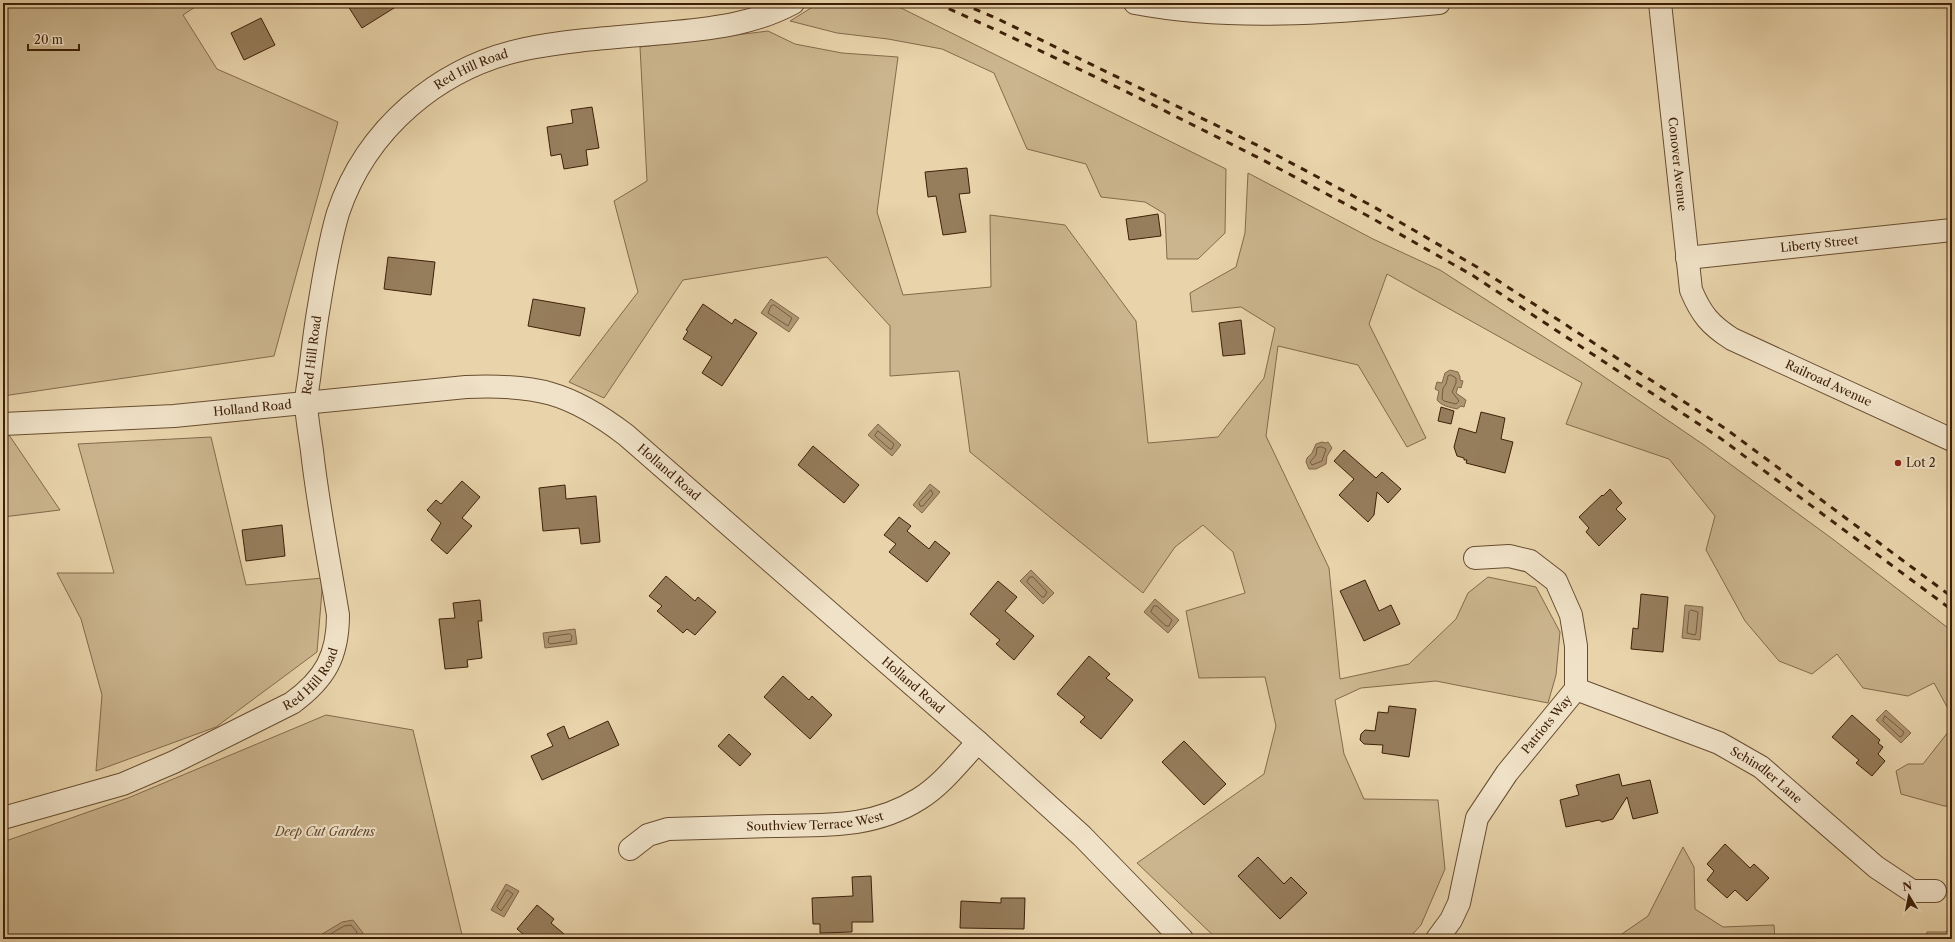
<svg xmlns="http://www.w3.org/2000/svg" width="1955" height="942" viewBox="0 0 1955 942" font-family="'Libre Caslon Text',serif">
<rect width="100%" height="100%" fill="#e8d3aa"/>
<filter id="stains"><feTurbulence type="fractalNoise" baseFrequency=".005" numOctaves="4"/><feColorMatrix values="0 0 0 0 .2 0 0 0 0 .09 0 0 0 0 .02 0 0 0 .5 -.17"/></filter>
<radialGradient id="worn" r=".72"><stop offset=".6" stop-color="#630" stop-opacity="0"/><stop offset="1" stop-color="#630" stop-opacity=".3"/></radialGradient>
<g fill="#cbb58e" stroke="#846a4b">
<path d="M3,3h198l-18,12 34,54 121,53 -64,234 -271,40z"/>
<path d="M819,3h72l335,166 -1,64 -27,26h-31l-2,-45 -20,-12 -44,-5 -15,-33 -59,-15 -33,-76 -52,-24 -54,-10 -51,-6 -47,-12z"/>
<path d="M768,31l27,13 47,9 56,4 -21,155 26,83 88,-8 -1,-72 75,10 71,96 12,122 70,-6 46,-59 11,-50 -34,-21 -49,5 -2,-19 46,-26 9,-34 3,-60 125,66 67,31 141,91 123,84 130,95 118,91v85l-18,-33 -26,13 -45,-8 -26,-34 -25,20 -33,-13 -34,-40 -39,-71 9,-34 -46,-57 -103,-35 16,-41 -195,-109 -18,50 57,114 -19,9 -49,-82 -80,-19 -12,90 63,132 11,111 69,-15 47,-45 12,-26 20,-16 48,10 24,45 -4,43 -8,28 -112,-22 -75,7 -26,12 9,54 20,45 74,1 7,69 -24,56 -13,14h-191l-80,-76 127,-89 12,-48 -11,-49 -66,1 -13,-67 59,-18 -12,-41 -30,-27 -28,22 -32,46 -173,-141 -11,-81 -69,5v-50l-63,-69 -144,23 -79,118 -35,-16 69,-90 -24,-91 33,-20 -7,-134z"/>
<path d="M9,435l51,75 -57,7v-81z"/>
<path d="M211,437l35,148 77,-7 -6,74 -101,75 -120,44 6,-76 -21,-76 -24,-46h57l-36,-129z"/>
<path d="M326,715l87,15 50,209h-460v-97l125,-44z"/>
<path d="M1952,727v79h-8l-43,-12 -5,-23 12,-7h15z"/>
<path d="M1683,847l11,20 1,42 28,18 51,-2 1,14h-200l41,-1 32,-22z"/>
<path d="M1952,929v10h-26l1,-7h18z"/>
</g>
<g fill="#ae9673" stroke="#816748">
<path d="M771,299l28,19 -10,14 -28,-19z"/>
<path d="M1450,370l8,2 2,5v3l3,1 -2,7 -3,-1 -2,6 10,7 -2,7 -3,-1 -4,3c-8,-2 -15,-3 -20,-9l2,-9 -4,-2 2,-7 5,1 3,-10z"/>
<path d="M878,424l23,21 -9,11 -24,-21z"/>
<path d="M1322,442l4,1 2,-1 4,6 -5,8 -1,8 -10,5h-7l-3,-7 1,-4 5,-5 4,-9z"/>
<path d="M930,484l10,8 -18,21 -9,-8z"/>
<path d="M1031,570l23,23 -11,11 -23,-23z"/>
<path d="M1155,599l24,21 -11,13 -24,-21z"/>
<path d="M1685,605l18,2 -3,33 -18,-2z"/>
<path d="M575,629l2,15 -32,4 -2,-15z"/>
<path d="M1886,710l25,23 -10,10 -25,-23z"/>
<path d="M506,884l13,7 -15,26 -13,-7z"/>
<path d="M353,920l10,13 -7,6h-42l28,-17z"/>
</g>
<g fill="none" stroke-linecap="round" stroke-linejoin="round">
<g stroke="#765b3e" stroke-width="1">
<path d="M774,305l18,13 -4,8 -20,-13 3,-7z"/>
<path d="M1451,375l5,3v5l-4,9 7,9 -3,3 -12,-3 -2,-2 1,-11 3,-4 2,-8z"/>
<path d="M878,431l16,13 -2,5h-2l-15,-13z"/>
<path d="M1322,447l4,2 -4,12 -10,4 -2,-3 6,-7 1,-7z"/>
<path d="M931,490l2,4 -10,12h-3l-1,-3z"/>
<path d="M1030,577h3l14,15 -3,5h-2l-15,-15z"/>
<path d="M1154,606h3l15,14 -3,6h-3l-15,-14z"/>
<path d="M1691,610l7,2 -2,21 -1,2 -8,-2 2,-21z"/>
<path d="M570,634l2,2 -1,5 -21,3 -2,-2 1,-5z"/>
<path d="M1885,716l19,16 -2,4 -2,1 -17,-16z"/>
<path d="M507,890l6,4 -12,17 -4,-4z"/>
<path d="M322,939l22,-13 7,-1 6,7 -3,7"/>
</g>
</g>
<g fill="#967d5c" stroke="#3e2008">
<path d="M346,3h56l-40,25z"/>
<path d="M261,18l14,27 -31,15 -13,-27z"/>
<path d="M592,107l7,41 -13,2 2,15 -24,4 -3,-15 -10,2 -4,-29 26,-4 -2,-13z"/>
<path d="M967,168l3,25 -11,1 7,38 -23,3 -7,-39 -8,1 -3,-25z"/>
<path d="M1158,214l3,22 -32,4 -3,-21z"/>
<path d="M388,257l47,5 -4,33 -47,-6z"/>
<path d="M533,299l52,9 -5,28 -52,-10z"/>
<path d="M703,304l29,20 3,-5 22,14 -35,53 -20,-13 10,-16 -29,-18 5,-8 -2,-1z"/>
<path d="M1241,320l4,34 -22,2 -4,-33z"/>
<path d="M1441,407l13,4 -3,13 -13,-3z"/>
<path d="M1481,412l24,6 -4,21 12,3 -8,31 -39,-10 1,-3h-3v-2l-7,-2 -3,-9 5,-19 17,5z"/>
<path d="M813,446l46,39 -15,18 -46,-38z"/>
<path d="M1344,450l32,28 6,-6 19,17 -13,14 -11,-11 -3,23 -6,7 -29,-27 15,-16 -20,-18z"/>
<path d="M462,481l18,16 -18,21 10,8 -25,28 -16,-14 10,-17 -14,-13 9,-10 5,4z"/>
<path d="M565,485l1,14 30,-3 4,46 -19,2 -2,-16 -36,3 -4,-43z"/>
<path d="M1610,489l12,14 -6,6 10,10 -27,27 -13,-14 3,-4 -10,-11 23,-22 1,1z"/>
<path d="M899,517l12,9 -4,5 22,18 6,-8 15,12 -23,29 -38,-30 7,-8 -12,-9z"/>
<path d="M282,525l3,31 -39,5 -4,-31z"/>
<path d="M666,576l29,25 3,-4 18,15 -21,23 -8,-6 -4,4 -26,-22 5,-5 -13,-10z"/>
<path d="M1365,580l14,31 12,-6 9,19 -36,17 -24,-50z"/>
<path d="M998,581l19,16 -12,14 29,25 -20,24 -18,-16 4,-4 -30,-26z"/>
<path d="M1641,594l27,3 -5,55 -32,-3 2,-21 5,1z"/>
<path d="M480,600l2,21h-4l4,37 -15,2 1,7 -23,2 -6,-50 16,-1 -2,-15z"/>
<path d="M1089,656l21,18 -4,4 27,22 -32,39 -21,-17 5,-5 -28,-23z"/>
<path d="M783,676l26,24 3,-4 20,19 -22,24 -46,-42z"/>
<path d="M1389,706l27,3 -7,48 -27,-4 1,-8 -19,-1 -4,-4 1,-6 4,-4 10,1 3,-19 10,1z"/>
<path d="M1852,715l28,25 -2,3 5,4 -5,7 7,7 -13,15 -16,-13 3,-3 -27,-23z"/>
<path d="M608,721l11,24 -77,35 -11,-24 22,-10 -6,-12 17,-8 5,13z"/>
<path d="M729,734l22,20 -11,12 -22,-20z"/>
<path d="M1184,741l42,43 -22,21 -42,-43z"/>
<path d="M1619,774l3,12 28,-6 8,33 -25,6 -6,-22 -14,22 -11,3 -3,-2 -33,7 -6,-27 19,-5 -3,-10z"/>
<path d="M1725,844l25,24 4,-4 15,14 -22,23 -12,-11 -8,8 -20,-18 7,-9 -7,-7z"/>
<path d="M1258,857l26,27 7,-7 16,16 -27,26 -42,-43z"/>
<path d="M871,876l2,46h-21v10l-32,1v-9h-7l-1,-26 41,-2 -1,-19z"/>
<path d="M1001,898h24l-1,31 -64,-1 1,-27 40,2z"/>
<path d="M537,905l17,14 -3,4 19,16h-41l-12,-10z"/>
</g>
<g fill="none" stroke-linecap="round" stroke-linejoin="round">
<g stroke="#684d30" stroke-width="24">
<g id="minor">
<path d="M1135,3c100,19 203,9 304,0"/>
<path id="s1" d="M1660,3l31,287c10,24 19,35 41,49l220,101"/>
<path id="s2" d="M1687,258l265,-28"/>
<path id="s3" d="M3,424l171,-8 292,-29c69,-3 104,5 160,48l352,307 104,94 100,103"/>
<path id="s4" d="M1576,689l143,54 42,24 115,100 36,24h23"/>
<path id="s5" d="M3,818l120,-34 51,-22 118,-59c33,-24 46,-47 46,-88 -9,-55 -20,-109 -26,-164 -2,-15 -5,-31 -6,-47 0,-10 3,-22 4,-33 3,-22 5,-43 9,-65 5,-31 10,-63 19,-93 28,-84 101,-146 187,-164 49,-10 100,-12 150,-17 42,-4 81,-9 118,-29"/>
<path id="s6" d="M630,849l18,-14 20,-6c36,-1 71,-2 107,-3 52,-1 98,2 144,-27 23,-14 41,-38 59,-57"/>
<path id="s7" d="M1437,939l14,-19 8,-17 18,-85 30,-45 69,-84v-43l-5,-31 -15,-34 -26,-20 -21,-5 -34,2"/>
</g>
</g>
<use href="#minor" stroke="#f0e2c8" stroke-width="22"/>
<g stroke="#3e2008" stroke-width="3" stroke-dasharray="7 7" stroke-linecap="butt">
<path d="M936,3l58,26 127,60 140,70 107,57 104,59 248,163 232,172"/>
<path d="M961,3l37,16 267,130 109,58 103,60 249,162 226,168"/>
</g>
</g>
<circle fill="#8f2418" stroke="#f0e2c8" stroke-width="1.5" cx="1898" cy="463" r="4"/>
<g text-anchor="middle" stroke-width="4" stroke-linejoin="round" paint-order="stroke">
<g font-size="12" fill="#3e2008" stroke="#f0e2c8">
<text dy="4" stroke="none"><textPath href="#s5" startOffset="1026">Red Hill Road</textPath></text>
<text dy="4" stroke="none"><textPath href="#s1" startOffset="162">Conover Avenue</textPath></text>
<text dy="4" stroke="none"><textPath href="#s2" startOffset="133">Liberty Street</textPath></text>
<text dy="4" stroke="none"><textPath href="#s5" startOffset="679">Red Hill Road</textPath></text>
<text dy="4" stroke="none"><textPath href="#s1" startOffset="460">Railroad Avenue</textPath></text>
<text dy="4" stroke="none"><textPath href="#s3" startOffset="250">Holland Road</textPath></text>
<text dy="4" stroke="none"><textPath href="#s3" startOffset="693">Holland Road</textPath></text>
<text dy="4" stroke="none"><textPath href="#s5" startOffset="343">Red Hill Road</textPath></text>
<text dy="4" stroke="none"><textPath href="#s3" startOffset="1017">Holland Road</textPath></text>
<text dy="4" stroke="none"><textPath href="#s7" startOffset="246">Patriots Way</textPath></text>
<text dy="4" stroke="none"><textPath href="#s4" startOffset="210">Schindler Lane</textPath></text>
<text dy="4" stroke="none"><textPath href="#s6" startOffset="191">Southview Terrace West</textPath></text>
</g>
<g font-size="12" fill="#3e2008" stroke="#f0e2c8" text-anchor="start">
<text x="1906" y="467">Lot 2</text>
</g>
<g font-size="12" font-style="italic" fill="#61452a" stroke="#f0e2c8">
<text x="325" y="836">Deep Cut Gardens</text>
</g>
</g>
<rect width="1955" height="942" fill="none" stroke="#e8d3aa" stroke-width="16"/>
<rect x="4" y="4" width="1947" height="934" fill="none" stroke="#3e2008" stroke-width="2"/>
<rect x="8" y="8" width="1939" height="926" fill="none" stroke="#3e2008"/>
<g transform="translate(1909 896) rotate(350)" stroke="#f0e2c8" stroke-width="3" paint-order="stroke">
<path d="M0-3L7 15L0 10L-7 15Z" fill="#3e2008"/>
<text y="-6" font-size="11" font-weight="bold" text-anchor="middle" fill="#3e2008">N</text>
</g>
<path d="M28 44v6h51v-6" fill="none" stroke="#3e2008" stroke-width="2"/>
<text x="34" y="44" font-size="12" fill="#3e2008" stroke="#f0e2c8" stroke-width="3" paint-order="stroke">20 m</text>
<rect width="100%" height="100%" filter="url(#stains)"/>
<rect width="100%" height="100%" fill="url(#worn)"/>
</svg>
